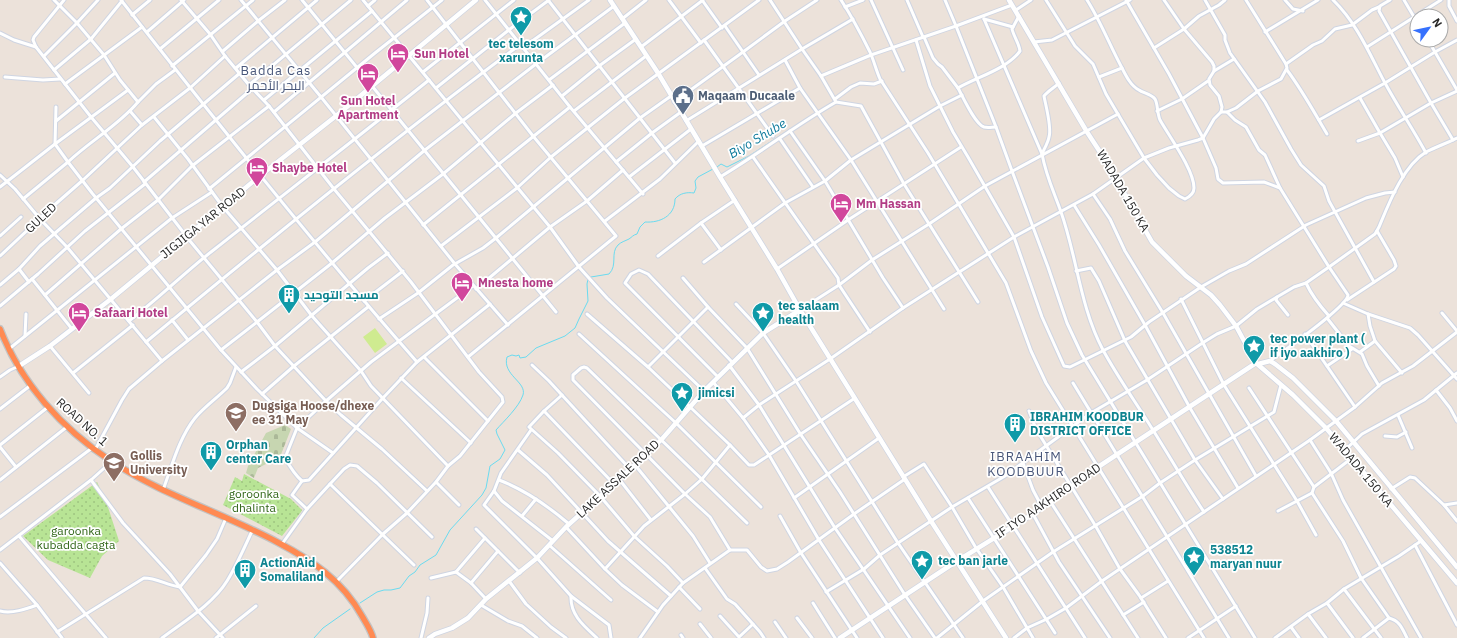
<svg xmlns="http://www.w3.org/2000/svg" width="1457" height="638" viewBox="0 0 1457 638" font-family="'IBM Plex Sans',Cairo,sans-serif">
<defs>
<pattern id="grass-dots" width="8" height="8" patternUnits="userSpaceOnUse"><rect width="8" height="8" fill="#b8e495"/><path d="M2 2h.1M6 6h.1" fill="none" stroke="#9ec480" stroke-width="1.8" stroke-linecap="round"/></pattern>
<pattern id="cemetery-stones" width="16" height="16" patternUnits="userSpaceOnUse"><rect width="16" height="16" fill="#c7d6b1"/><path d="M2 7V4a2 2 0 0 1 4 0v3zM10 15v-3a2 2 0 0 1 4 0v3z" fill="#abb898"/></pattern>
</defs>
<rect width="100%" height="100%" fill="#ece2da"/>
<g fill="url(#grass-dots)">
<path d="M244,474l47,25 11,11 -1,2 -19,24 -59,-31 12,-28 7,4z"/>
<path d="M97,482l9,19 13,40 -17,15 -12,22 -42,-18 -25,-24z"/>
</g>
<path fill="url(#cemetery-stones)" d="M285,425l6,4 -11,28 -22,11 -4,10 -8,-5 2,-7 18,-33z"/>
<path fill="#cfeb90" d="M375,328l12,16 -12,9 -12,-16z"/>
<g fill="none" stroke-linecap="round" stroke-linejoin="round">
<g stroke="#6adbf0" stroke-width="1">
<path d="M717,167l4,-3 6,3 22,-11 58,-38"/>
<path d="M591,277l18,-3c9,-9 1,-21 9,-29 3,-3 7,-4 11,-6 3,-2 4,-4 8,-5l3,-7 5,-5c15,1 30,-6 30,-23 5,-6 12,-7 19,-6l2,-5 -1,-7 3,-4 15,-8"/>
<path d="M360,603l17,-11 7,-2h7l9,-2 9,-12 6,-4 5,-7 16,-10 14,-25 32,-35 4,-7 4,-22 10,-7 5,-9 -8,-16 -1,-4c8,-9 23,-23 27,-35 4,-13 -21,-20 -16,-38l5,-2 4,1 3,-1 1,3 6,-1 10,-9 29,-12 10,-8 4,-9 9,-18 -1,-17 1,-5"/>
<path d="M314,638l9,-10 27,-19"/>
</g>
<g stroke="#cfd5e2" stroke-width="5">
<g id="street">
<path d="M54,0l23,23 27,32 16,25 18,22 18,-18 19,-14"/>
<path d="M64,0l-30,37 -1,3 3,7 55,70 42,50 57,74 67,81 75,-59 53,-45 58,-44 73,-61 37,-28"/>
<path d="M121,0c96,122 193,245 296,362"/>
<path d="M181,0l29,34 15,22 24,29 20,21 65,83 77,93 68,90 23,25 1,5 -43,54 -12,10"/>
<path d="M241,0l80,97 134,167 53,61"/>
<path d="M302,0l254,312"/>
<path d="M363,0l187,227 29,40 28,31 97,93"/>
<path d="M427,0l106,136 83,100 -148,121"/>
<path d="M485,0l85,107 73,87"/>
<path d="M548,0l127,163"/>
<path d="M669,0l32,43"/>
<path d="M702,0l20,28"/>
<path d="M841,0c11,17 20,34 29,52 4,9 6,18 10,27l48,74 78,130 25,68 15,32 158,255"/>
<path d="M871,0l32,70"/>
<path d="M907,0l16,37"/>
<path d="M945,0l11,26 40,101 16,44 36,96 19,56 15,32 173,283"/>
<path d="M1046,0l29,46 18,18 13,30 38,64 13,17 12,13 10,8 6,3c4,-2 9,-6 9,-11 0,-18 -25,-52 -34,-68 -3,-7 -2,-16 -5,-21 -4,-5 -12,-6 -16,-9 -8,-4 -13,-14 -17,-22 -12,-22 -21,-46 -35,-68"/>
<path d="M1126,0l43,74 34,64 13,30 2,11 5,4 41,-1 16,6 49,79 -23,16c6,13 14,23 23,33"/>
<path d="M1164,0l20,29 28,33 2,4v5"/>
<path d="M1205,0l20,35v5l5,13 35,49 26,47 10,16 23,21 5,15 45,81"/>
<path d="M1285,0l8,9 10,2"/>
<path d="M1333,0c24,23 37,55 52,83 13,24 28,46 41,70"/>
<path d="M1390,0l-10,6 -1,5 52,92 22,37"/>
<path d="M1404,0l13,22"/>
<path d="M1449,0v6l8,15"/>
<path d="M368,6l7,-6"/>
<path d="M845,7l18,-7"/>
<path d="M1016,10l15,-10"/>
<path d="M132,15l18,-15"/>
<path d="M622,19l24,-19"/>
<path d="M853,19l-51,30 19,27 50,-21 85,-29 56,-21"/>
<path d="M984,19l58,135c4,22 12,38 19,58 16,45 19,95 42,138 13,24 29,47 43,69 20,31 38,63 58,93"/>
<path d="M984,19l29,8"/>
<path d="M147,32l37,-32"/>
<path d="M1265,32l53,-32"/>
<path d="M0,33l14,7 22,7"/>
<path d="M924,37l9,21 5,6 4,3 16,21"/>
<path d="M704,40l69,96"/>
<path d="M916,40l14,46 23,46 15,25 46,80 28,80 22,49 6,1 61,-30 18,-15 52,-35 28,-16 17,-7 60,-39 60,-27 19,-5 10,-1"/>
<path d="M1428,40l29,50"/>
<path d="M1034,42l18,-2 78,-40"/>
<path d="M524,47l65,-47"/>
<path d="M641,47l62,-47"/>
<path d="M1367,47l74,-47"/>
<path d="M1154,48l30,-19 15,-13 20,-11 6,-5"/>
<path d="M160,49l59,-49"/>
<path d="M223,51l35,-30 27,-21"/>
<path d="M44,56l33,-33 21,-23"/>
<path d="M1286,64l27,-19 9,-4 13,-12 17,-4 20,-15 7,-3"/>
<path d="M172,66l81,-66"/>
<path d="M236,68l81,-68"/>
<path d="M54,70l37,-31 31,-38"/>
<path d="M1287,70c15,20 27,42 40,64"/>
<path d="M423,72l91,-72"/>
<path d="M759,75l-16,-23 42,-31 32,-21"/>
<path d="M821,76l15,26 25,4 43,78 74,118"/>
<path d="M5,77l38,3 17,-1"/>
<path d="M1099,77l23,-9"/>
<path d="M549,80l76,-57"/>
<path d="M65,84l77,-57"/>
<path d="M249,85l102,-85"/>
<path d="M436,88l74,-59 39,-29"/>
<path d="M562,96l37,-30 37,-27"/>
<path d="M835,99l16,-12 9,-4 14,1 8,-3"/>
<path d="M264,100l108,-89"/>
<path d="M138,102c-19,23 -48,39 -70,60l24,31 129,157 36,39 40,39 36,25"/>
<path d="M674,102l69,-50 -18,-26"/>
<path d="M130,111l12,14"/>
<path d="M574,111l72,-55"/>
<path d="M1157,111l25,-12 26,-18"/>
<path d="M274,112l133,-112"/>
<path d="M1221,112h6l9,-4 22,-17 23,-12 6,-11 -1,-4 -40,-64"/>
<path d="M1227,112l8,8 11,7 13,23 6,5 15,33"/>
<path d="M154,117l34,42 35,48 54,63 35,46 49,55 10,15 77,80 -12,16 -29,31 -24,21 -46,47"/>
<path d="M1319,120l66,-37 50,-31 22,-12"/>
<path d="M56,121l59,-48"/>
<path d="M686,121l116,-72 -32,-49"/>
<path d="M996,127c-4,0 -8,1 -12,0 -9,-3 -21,-30 -26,-39 19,-11 49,-19 62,-37 -1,-8 -6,-14 -8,-22l7,-13"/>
<path d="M790,131l35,50 58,97 20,30"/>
<path d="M780,139l33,48"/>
<path d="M1358,141l22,-8 -20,-35"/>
<path d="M702,146l98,-58 -15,-28"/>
<path d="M1042,154c2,-5 6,-11 7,-17 3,-9 -3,-30 -5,-41 4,-5 10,-8 15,-13"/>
<path d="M753,157l85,121 1,7 31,47"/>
<path d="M616,162l36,-29 29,-21"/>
<path d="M0,175l15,14 25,30 27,28 95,114 115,-91 38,-28 110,-92 111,-86 78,-58"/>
<path d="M629,177l62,-48"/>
<path d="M720,177c40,-24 76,-52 116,-75"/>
<path d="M1403,177l-8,-19 -15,-25 51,-30 26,-12"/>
<path d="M144,182l109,-94"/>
<path d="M0,187l55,-43 73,-54"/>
<path d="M209,189l166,-136 67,-53"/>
<path d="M1093,194l17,25 15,32 38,62 93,163"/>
<path d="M23,199l45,-37 -13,-18 1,-37"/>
<path d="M1074,205l25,40 46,80 45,83 48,80"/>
<path d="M605,221l55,-42 39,-38"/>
<path d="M701,223l20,27"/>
<path d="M423,225l147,-118"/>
<path d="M0,236l21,-19"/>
<path d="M441,246l76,-58 34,-31 74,-59 134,-98"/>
<path d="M0,256l51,-48 32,-28 59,-55 48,-37 35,-32"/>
<path d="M658,256l43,-33 34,-23"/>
<path d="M704,262l81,-59 40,-22 26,-21 -51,-72"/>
<path d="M19,269l10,13"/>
<path d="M777,269l71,-49 113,-73"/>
<path d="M1076,271l15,-3 8,13 26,60 70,119 28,39"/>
<path d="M683,278l25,29 39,41 54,87 39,57 65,103 30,43"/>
<path d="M32,279l40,50"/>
<path d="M0,285l19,-16 21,-23 56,-48 14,-10 50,-47 80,-68"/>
<path d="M476,289l74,-62 37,-26 36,-31"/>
<path d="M45,295l76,-66 37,-29 34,-34 77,-60"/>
<path d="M1181,299l43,86 73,116 19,34"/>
<path d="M1347,300l47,-31 2,-3 -2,-6 -17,-29"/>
<path d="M364,301l39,-30"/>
<path d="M1343,303l25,11 42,14 8,7 39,44"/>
<path d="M736,304l27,29 33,48 102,162 65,95"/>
<path d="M0,306l38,-32 47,-43 60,-47"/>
<path d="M944,309l-93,-149 89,-54 22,-11"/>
<path d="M800,310l39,-25 33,-25 57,-36 56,-38 133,-72"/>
<path d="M1442,313l15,18"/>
<path d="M587,314l61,53 82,78"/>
<path d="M1368,314l2,12 5,15 27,32"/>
<path d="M1288,315l-12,-15 1,-3 17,-10 12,-4"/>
<path d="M1327,318l22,28 13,8 5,12 12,20"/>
<path d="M379,319l39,-26 35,-28 30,-17 13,-10 144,-120 31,-22"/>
<path d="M172,320l16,20"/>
<path d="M129,321c29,-22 54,-47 82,-69 72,-57 146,-114 218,-172"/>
<path d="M579,334l97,89 85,84"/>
<path d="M1305,334l50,73"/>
<path d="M25,336l1,-22"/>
<path d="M146,342c123,-102 247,-203 375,-298"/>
<path d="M50,346l39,47"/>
<path d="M9,349l163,-131 40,-26"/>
<path d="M221,350l36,-28 18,24 51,55 15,14 41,34 45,42"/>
<path d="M1360,352l15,-11"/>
<path d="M424,357l64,64"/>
<path d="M1270,361c13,-10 77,-54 78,-66l-19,-28 46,-33 4,-7c10,-24 24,-61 47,-75 10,-5 21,-9 31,-14"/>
<path d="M532,365l17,16 81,88"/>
<path d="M729,365l30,40 71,-46 73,-51 111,-71 79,-43 51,-36 25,-10 29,-8 5,-2 11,-19 7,-7 1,-5 -3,-11 -9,-11 -1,-6 5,-8 20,-12"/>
<path d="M1327,366l25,-17"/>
<path d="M648,367l60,-60"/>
<path d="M241,372l34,-26 93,-78 20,-15"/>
<path d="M73,373l60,-48"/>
<path d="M0,377l10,-7 9,-4"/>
<path d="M718,377l-93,-94 6,-9 8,-4 9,4 84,88"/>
<path d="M401,378l70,65"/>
<path d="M713,382l30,36 26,37 50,85 64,98"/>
<path d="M1073,383l156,255"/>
<path d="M1249,388l65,99 -2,6 31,48 18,37 28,40c11,3 13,10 18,20"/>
<path d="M1436,390l14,18 7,13"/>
<path d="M262,394l32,-28 74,-59"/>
<path d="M562,395l-18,16 -15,16 29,26 42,43 34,40 33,30 16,17"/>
<path d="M0,409l31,-24"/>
<path d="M544,411l70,73"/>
<path d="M1029,411l7,18 59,96 25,44 19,26 27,43"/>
<path d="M1398,415l14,33"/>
<path d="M743,418l16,-13 76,123 75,110"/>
<path d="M531,430l-30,43 -7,18 -10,14 53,53 34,38 38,29 2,13"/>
<path d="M1385,436l12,1 9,-5"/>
<path d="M1310,440l21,33 12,27 78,138"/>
<path d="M0,445l48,-38"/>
<path d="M0,447l16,20"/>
<path d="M95,450l27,-50 7,-11 33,-28"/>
<path d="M518,450l29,25 61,66 63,55"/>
<path d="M1345,450l17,-16 62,-34 33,-27"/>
<path d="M1023,463l10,27 9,17"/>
<path d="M635,465l58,71 17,27"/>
<path d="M903,477l21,-13 28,43 24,41 27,39 30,51"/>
<path d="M619,479l32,41"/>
<path d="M0,480l68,-54"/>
<path d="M91,480l32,43 47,51 28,37 25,27"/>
<path d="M499,480c26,10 49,26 70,44"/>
<path d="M302,481c-8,-7 -12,-14 -17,-23l12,-30 29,-27 45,-39 102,-76"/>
<path d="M436,482l23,23"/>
<path d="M988,487l97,151"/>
<path d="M1314,487l38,-29"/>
<path d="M1391,489l19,-12 5,1 29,27 13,16"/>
<path d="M163,490c9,-24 16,-52 32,-72 9,-11 22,-20 32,-30l3,-5 6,-16"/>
<path d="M494,491l8,10 51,40"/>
<path d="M794,498l85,-60"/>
<path d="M968,498l87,135"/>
<path d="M1050,501l88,137"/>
<path d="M1444,505l13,-2"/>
<path d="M307,509l23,-25"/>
<path d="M1278,511l34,-18"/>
<path d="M1033,514l26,48 51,76"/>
<path d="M522,516l14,-17"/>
<path d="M780,516l21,37 56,85"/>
<path d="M0,517l92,-69"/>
<path d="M566,527l39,42 17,16 36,27"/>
<path d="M476,529l9,9"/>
<path d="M19,536l87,102"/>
<path d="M282,544l25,-35 -15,-14 10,-14 7,-1 73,-81 35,-37 73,-58"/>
<path d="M549,545l62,55"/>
<path d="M1415,545l42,80"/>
<path d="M0,550l91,-70 20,-18"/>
<path d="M730,550h17l14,17 6,4 10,-2 11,-7 66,-48 51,-35"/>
<path d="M0,563l37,42 25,33"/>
<path d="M414,565l-84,-81 14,-15 6,-4 7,1 20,17 55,54"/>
<path d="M705,568l22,31 8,5 25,28 4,6"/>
<path d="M605,569l39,-43 41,-32 17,-15 28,-34 19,20h5l101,-67"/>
<path d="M456,572l29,-34 35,35"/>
<path d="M431,578l25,-6 15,11 15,16"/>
<path d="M509,581l17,23 25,23 15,11"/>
<path d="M471,583l27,-32"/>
<path d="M679,587l21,22"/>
<path d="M1344,589l37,49"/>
<path d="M826,592l38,-23 16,-14 72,-48 53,-31 86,-63 56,-33 57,-38 13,-8 19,-8 21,-17 20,-12"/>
<path d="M571,596c-1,19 13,30 26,42"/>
<path d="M1141,598l27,-17"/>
<path d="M813,603l22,35"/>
<path d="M1327,603l26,35"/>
<path d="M481,605l27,16 14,5 15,12"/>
<path d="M0,611c12,3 26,-2 37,-6"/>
<path d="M1308,614l18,24"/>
<path d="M1123,615l21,-13"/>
<path d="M720,616l19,21 14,-13"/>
<path d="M797,618l15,20"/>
<path d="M775,622l11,16"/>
<path d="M700,624l11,14"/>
<path d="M1291,627l8,11"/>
<path d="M57,632l87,-54c13,0 22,7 36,9l26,-32 11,-16 9,-21"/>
<path d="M681,635l2,3"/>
<path d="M162,638c21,-16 51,-34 65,-57 10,-16 18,-35 26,-52"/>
<path d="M216,638l40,-32"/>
<path d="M421,638l6,-25 1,-15"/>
<path d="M640,638l23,-33 20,-22 47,-33 -20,-33 -25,-23 -112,-114v-5l8,-7 3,-1 3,1 160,155"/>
<path d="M937,638l46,-37 70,-49 90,-56 17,-13 35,-23 79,-48 7,-27"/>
<path d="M1014,638l13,-10 20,-9 19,-11 36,-27 208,-141 45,-33 27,-24 31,-17 44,-34"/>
<path d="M1188,638l48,-32"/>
<path d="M1275,638l33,-24 19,-11 17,-14 55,-33 22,-15"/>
<path d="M1363,638l26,-20"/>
</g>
</g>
<g stroke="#cfd5e2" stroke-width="6">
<g id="secondary">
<path d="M610,0l48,73 62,104 57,92 23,41 131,211 75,117"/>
<path d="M1009,0l78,132 17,26 48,84 34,34 25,19 9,10 16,21 20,37 37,32 33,33 131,155"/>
<path d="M1258,364l12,-3 5,3 18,14 43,43 121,146"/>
<path d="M19,366l31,-20 61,-47 150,-124 75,-59 140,-116"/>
<path d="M429,638l6,-4 17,-6 16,-10 18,-19 51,-41 29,-31 69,-62 27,-26 42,-48 59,-58 37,-23"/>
<path d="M840,638l117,-77 76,-47 65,-47 158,-104"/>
</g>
</g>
<g stroke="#c3c3c3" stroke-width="8">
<path id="highway" d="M0,329c21,54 62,100 111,132 51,34 112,52 166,81 36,19 65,38 85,74 4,7 9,14 11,22"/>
</g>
<use href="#street" stroke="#fff" stroke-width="3"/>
<use href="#secondary" stroke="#fff" stroke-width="4.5"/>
<use href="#highway" stroke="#ff8a52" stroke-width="5.5"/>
</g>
<defs>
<g id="sight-pin" transform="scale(1.15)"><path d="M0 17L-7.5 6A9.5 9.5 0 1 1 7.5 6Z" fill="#0f9aa8" stroke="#fff"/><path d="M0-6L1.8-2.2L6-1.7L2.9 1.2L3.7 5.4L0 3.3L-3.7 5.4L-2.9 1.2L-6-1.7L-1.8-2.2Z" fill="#fff"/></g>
<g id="hotel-pin" transform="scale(1.15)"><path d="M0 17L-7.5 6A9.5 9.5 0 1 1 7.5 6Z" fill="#d1479c" stroke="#fff"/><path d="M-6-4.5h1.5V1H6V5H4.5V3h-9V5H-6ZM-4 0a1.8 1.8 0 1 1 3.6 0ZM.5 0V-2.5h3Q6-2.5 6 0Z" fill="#fff"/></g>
<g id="civic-pin" transform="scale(1.15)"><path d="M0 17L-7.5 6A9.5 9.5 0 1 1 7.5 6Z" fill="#5c6f8a" stroke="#fff"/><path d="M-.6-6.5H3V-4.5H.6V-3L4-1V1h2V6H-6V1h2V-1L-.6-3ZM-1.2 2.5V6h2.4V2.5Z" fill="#fff"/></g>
<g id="building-pin" transform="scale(1.15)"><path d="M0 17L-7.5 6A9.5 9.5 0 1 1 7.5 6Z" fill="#0f9aa8" stroke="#fff"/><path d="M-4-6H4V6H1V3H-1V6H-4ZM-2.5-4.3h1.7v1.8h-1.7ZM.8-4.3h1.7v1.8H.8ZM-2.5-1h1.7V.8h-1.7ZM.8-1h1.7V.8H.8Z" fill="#fff"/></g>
<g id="school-pin" transform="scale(1.15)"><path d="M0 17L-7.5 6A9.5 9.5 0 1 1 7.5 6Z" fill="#8d6e63" stroke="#fff"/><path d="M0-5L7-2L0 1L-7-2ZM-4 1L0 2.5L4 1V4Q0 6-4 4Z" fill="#fff"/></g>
<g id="university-pin" transform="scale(1.15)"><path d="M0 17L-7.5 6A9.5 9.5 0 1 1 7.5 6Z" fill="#8d6e63" stroke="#fff"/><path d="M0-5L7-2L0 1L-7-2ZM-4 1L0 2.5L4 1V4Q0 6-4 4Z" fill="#fff"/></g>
</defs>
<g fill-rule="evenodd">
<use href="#sight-pin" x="521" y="17"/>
<use href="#hotel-pin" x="398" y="54"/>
<use href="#hotel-pin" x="368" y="74"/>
<use href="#civic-pin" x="683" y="96"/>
<use href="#hotel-pin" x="257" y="168"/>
<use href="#hotel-pin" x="841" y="204"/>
<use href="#hotel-pin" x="462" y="283"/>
<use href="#building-pin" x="289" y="295"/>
<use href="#hotel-pin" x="79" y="313"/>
<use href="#sight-pin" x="763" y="313"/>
<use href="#sight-pin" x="1254" y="346"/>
<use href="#sight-pin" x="682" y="393"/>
<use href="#school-pin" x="236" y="413"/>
<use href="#building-pin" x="1015" y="424"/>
<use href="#building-pin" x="211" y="452"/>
<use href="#university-pin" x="114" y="463"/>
<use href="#sight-pin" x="1194" y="557"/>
<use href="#sight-pin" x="922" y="561"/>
<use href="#building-pin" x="245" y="570"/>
</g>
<g text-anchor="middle" stroke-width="3.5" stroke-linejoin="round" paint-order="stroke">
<g font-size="12" font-weight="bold" fill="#0d838f" stroke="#fff" text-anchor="start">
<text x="521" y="48" text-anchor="middle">tec telesom<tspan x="521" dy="14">xarunta</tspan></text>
<text x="304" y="299">مسجد التوحيد</text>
<text x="778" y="310">tec salaam<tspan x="778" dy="14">health</tspan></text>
<text x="1270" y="343">tec power plant (<tspan x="1270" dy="14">if iyo aakhiro )</tspan></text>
<text x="698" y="397">jimicsi</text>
<text x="1030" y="421">IBRAHIM KOODBUR<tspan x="1030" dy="14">DISTRICT OFFICE</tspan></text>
<text x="226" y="449">Orphan<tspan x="226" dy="14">center Care</tspan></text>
<text x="1210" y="554">538512<tspan x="1210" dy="14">maryan nuur</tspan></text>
<text x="938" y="565">tec ban jarle</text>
<text x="260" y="567">ActionAid<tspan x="260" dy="14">Somaliland</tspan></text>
</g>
<g font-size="12" font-weight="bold" fill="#b23c85" stroke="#fff" text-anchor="start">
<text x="414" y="58">Sun Hotel</text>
<text x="368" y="105" text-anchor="middle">Sun Hotel<tspan x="368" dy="14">Apartment</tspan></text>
<text x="272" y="172">Shaybe Hotel</text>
<text x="856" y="208">Mm Hassan</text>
<text x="478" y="287">Mnesta home</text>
<text x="94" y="317">Safaari Hotel</text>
</g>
<g font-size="12" font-weight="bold" fill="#4e5e75" stroke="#fff" text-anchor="start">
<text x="698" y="100">Maqaam Ducaale</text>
</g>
<g font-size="12" fill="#292929" stroke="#fff">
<text transform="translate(1123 191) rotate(60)" y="4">WADADA 150 KA</text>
<text transform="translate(41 218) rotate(-43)" y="4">GULED</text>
<text transform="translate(203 223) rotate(-39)" y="4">JIGJIGA YAR ROAD</text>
<text transform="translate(82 422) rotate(42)" y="4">ROAD NO. 1</text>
<text transform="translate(1361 470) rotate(50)" y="4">WADADA 150 KA</text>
<text transform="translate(618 479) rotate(-43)" y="4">LAKE ASSALE ROAD</text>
<text transform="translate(1048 501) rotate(-34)" y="4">IF IYO AAKHIRO ROAD</text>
</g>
<g font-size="12" font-weight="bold" fill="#785e54" stroke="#fff" text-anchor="start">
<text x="252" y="410">Dugsiga Hoose/dhexe<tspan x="252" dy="14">ee 31 May</tspan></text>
<text x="130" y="460">Gollis<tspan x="130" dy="14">University</tspan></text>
</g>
<g font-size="12" fill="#316618" stroke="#fff">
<text x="254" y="498">goroonka<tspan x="254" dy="14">dhalinta</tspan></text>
<text x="76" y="535">garoonka<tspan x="76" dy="14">kubadda cagta</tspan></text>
</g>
<g font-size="13" letter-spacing="1" fill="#49577a" stroke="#fff">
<text x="276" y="75">Badda Cas<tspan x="276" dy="15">البحر الأحمر</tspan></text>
<text x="1026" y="461">IBRAAHIM<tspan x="1026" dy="15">KOODBUUR</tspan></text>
</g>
<g font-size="13" font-style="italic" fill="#0b799b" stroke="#fff">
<text transform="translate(757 138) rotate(-31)" y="5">Biyo Shube</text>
</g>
</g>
<g transform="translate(1429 28) rotate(57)"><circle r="19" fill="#ffffff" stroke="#a9a9a9"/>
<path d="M0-3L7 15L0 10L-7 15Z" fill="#3671fd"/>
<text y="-6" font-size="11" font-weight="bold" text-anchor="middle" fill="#292929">N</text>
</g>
</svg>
